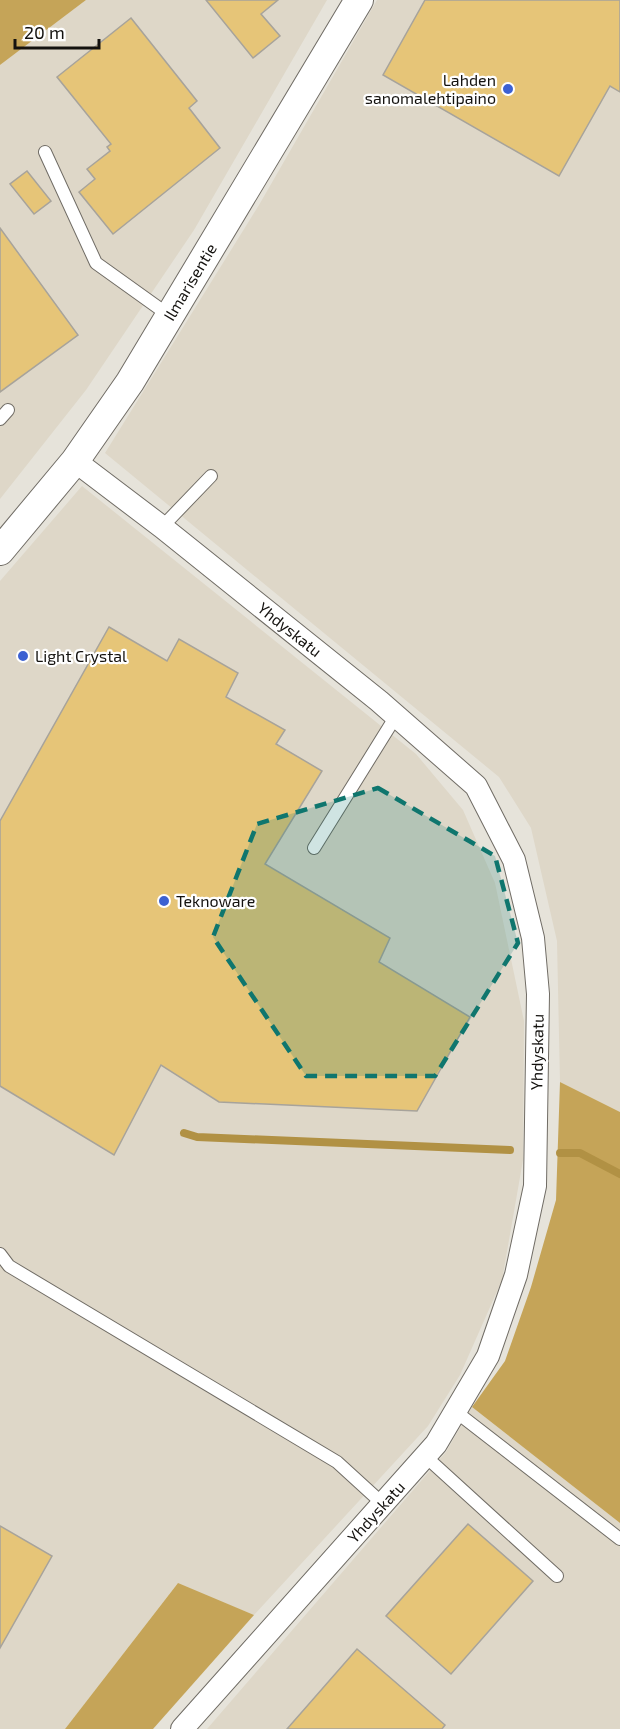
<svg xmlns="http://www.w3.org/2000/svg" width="620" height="1729" viewBox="0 0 620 1729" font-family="'Exo 2',sans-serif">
<rect width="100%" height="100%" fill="#e6e3da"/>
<g fill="#ded7c8">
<path d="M86,0h241l-133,230 -108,160 -86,109v-434z"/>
<path d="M377,0h243v1112l-60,-30 -3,-141 -26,-113 -32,-51 -394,-324 154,-248z"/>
<path d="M82,486l334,268 47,56 32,73 29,138 -1,139 -21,120 -42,95 -32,51 -174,189 -77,-31 -112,145h-65v-1148z"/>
<path d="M472,1407l148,116v206h-413l239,-277z"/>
</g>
<g fill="#c5a458">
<path d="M0,0h86l-86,65z"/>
<path d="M560,1082l60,30v411l-148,-116 33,-46 26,-74 25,-87z"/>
<path d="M178,1583l76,32 -101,114h-88z"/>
</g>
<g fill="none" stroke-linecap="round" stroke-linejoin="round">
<g stroke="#b19144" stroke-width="8">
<path d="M184,1133l13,4 313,13"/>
<path d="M560,1153h20l40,21"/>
</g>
</g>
<g fill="#e6c578" stroke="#a7a39b" stroke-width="1.5">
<path d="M206,0h72l-17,14 19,22 -27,22z"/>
<path d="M425,0h195v92l-10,-6 -51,90 -176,-101z"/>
<path d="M131,18l66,83 -8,7 31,40 -107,86 -34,-42 16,-13 -8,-10 23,-18 -3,-4 4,-3 -54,-67z"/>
<path d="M27,171l24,30 -17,13 -24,-30z"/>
<path d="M0,228l78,107 -78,57z"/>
<path d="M109,627l58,34 12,-22 59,34 -12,24 59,33 -9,14 46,27 -57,93 125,74 -11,24 91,55 -53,94 -198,-9 -58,-37 -47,90 -114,-69v-265z"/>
<path d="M468,1524l65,57 -82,93 -65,-58z"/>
<path d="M0,1526l52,30 -52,92z"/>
<path d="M357,1649l88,76 -3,4h-155z"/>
</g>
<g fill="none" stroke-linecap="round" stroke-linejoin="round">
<g stroke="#706c65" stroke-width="14">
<g id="service">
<path d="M45,152l51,111 74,53"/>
<path d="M0,419l8,-9"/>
<path d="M162,527l49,-51"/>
<path d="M314,848l82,-132"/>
<path d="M0,1254l9,12 328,196 46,42"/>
<path d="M455,1411l165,128"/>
<path d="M425,1456l132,120"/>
</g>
</g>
<g stroke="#706c65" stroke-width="24">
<g id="minor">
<path id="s1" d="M75,461l87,66 217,174 97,85 38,74 19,78 5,56 -3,192 -19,89 -28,81 -52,88 -254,285"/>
</g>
</g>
<g stroke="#706c65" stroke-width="30">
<g id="tertiary">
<path id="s2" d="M0,551l75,-90 55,-79 229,-382"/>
</g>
</g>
<use href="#service" stroke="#fff" stroke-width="12"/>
<use href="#minor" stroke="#fff" stroke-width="22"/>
<use href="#tertiary" stroke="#fff" stroke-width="28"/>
</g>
<path fill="#0f766e" fill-opacity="0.2" stroke="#0f766e" stroke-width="4.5" stroke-dasharray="12 8" stroke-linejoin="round" d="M378,788l117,68 23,87 -83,133h-129l-93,-139 44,-113z"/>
<g fill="#3c61d2" stroke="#fff" stroke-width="2">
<circle cx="508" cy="89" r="6"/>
<circle cx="23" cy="656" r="6"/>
<circle cx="164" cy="901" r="6"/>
</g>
<g text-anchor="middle" stroke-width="4.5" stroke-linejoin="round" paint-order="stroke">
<g font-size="16" fill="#14120f" stroke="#fff" text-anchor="start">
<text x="496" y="86" text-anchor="end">Lahden<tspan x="496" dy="18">sanomalehtipaino</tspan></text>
<text x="35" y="662">Light Crystal</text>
<text x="176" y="907">Teknoware</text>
</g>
<g font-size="16" fill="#14120f" stroke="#fff">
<text dy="6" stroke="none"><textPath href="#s2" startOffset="330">Ilmarisentie</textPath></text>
<text dy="6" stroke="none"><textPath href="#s1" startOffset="273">Yhdyskatu</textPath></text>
<text transform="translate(537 1052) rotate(-89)" y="6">Yhdyskatu</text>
<text transform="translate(376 1512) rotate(-48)" y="6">Yhdyskatu</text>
</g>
</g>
<path d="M15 39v9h84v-9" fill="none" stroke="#14120f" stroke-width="3"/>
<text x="24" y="39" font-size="18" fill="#14120f" stroke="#ffffff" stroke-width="4.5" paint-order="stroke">20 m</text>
</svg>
